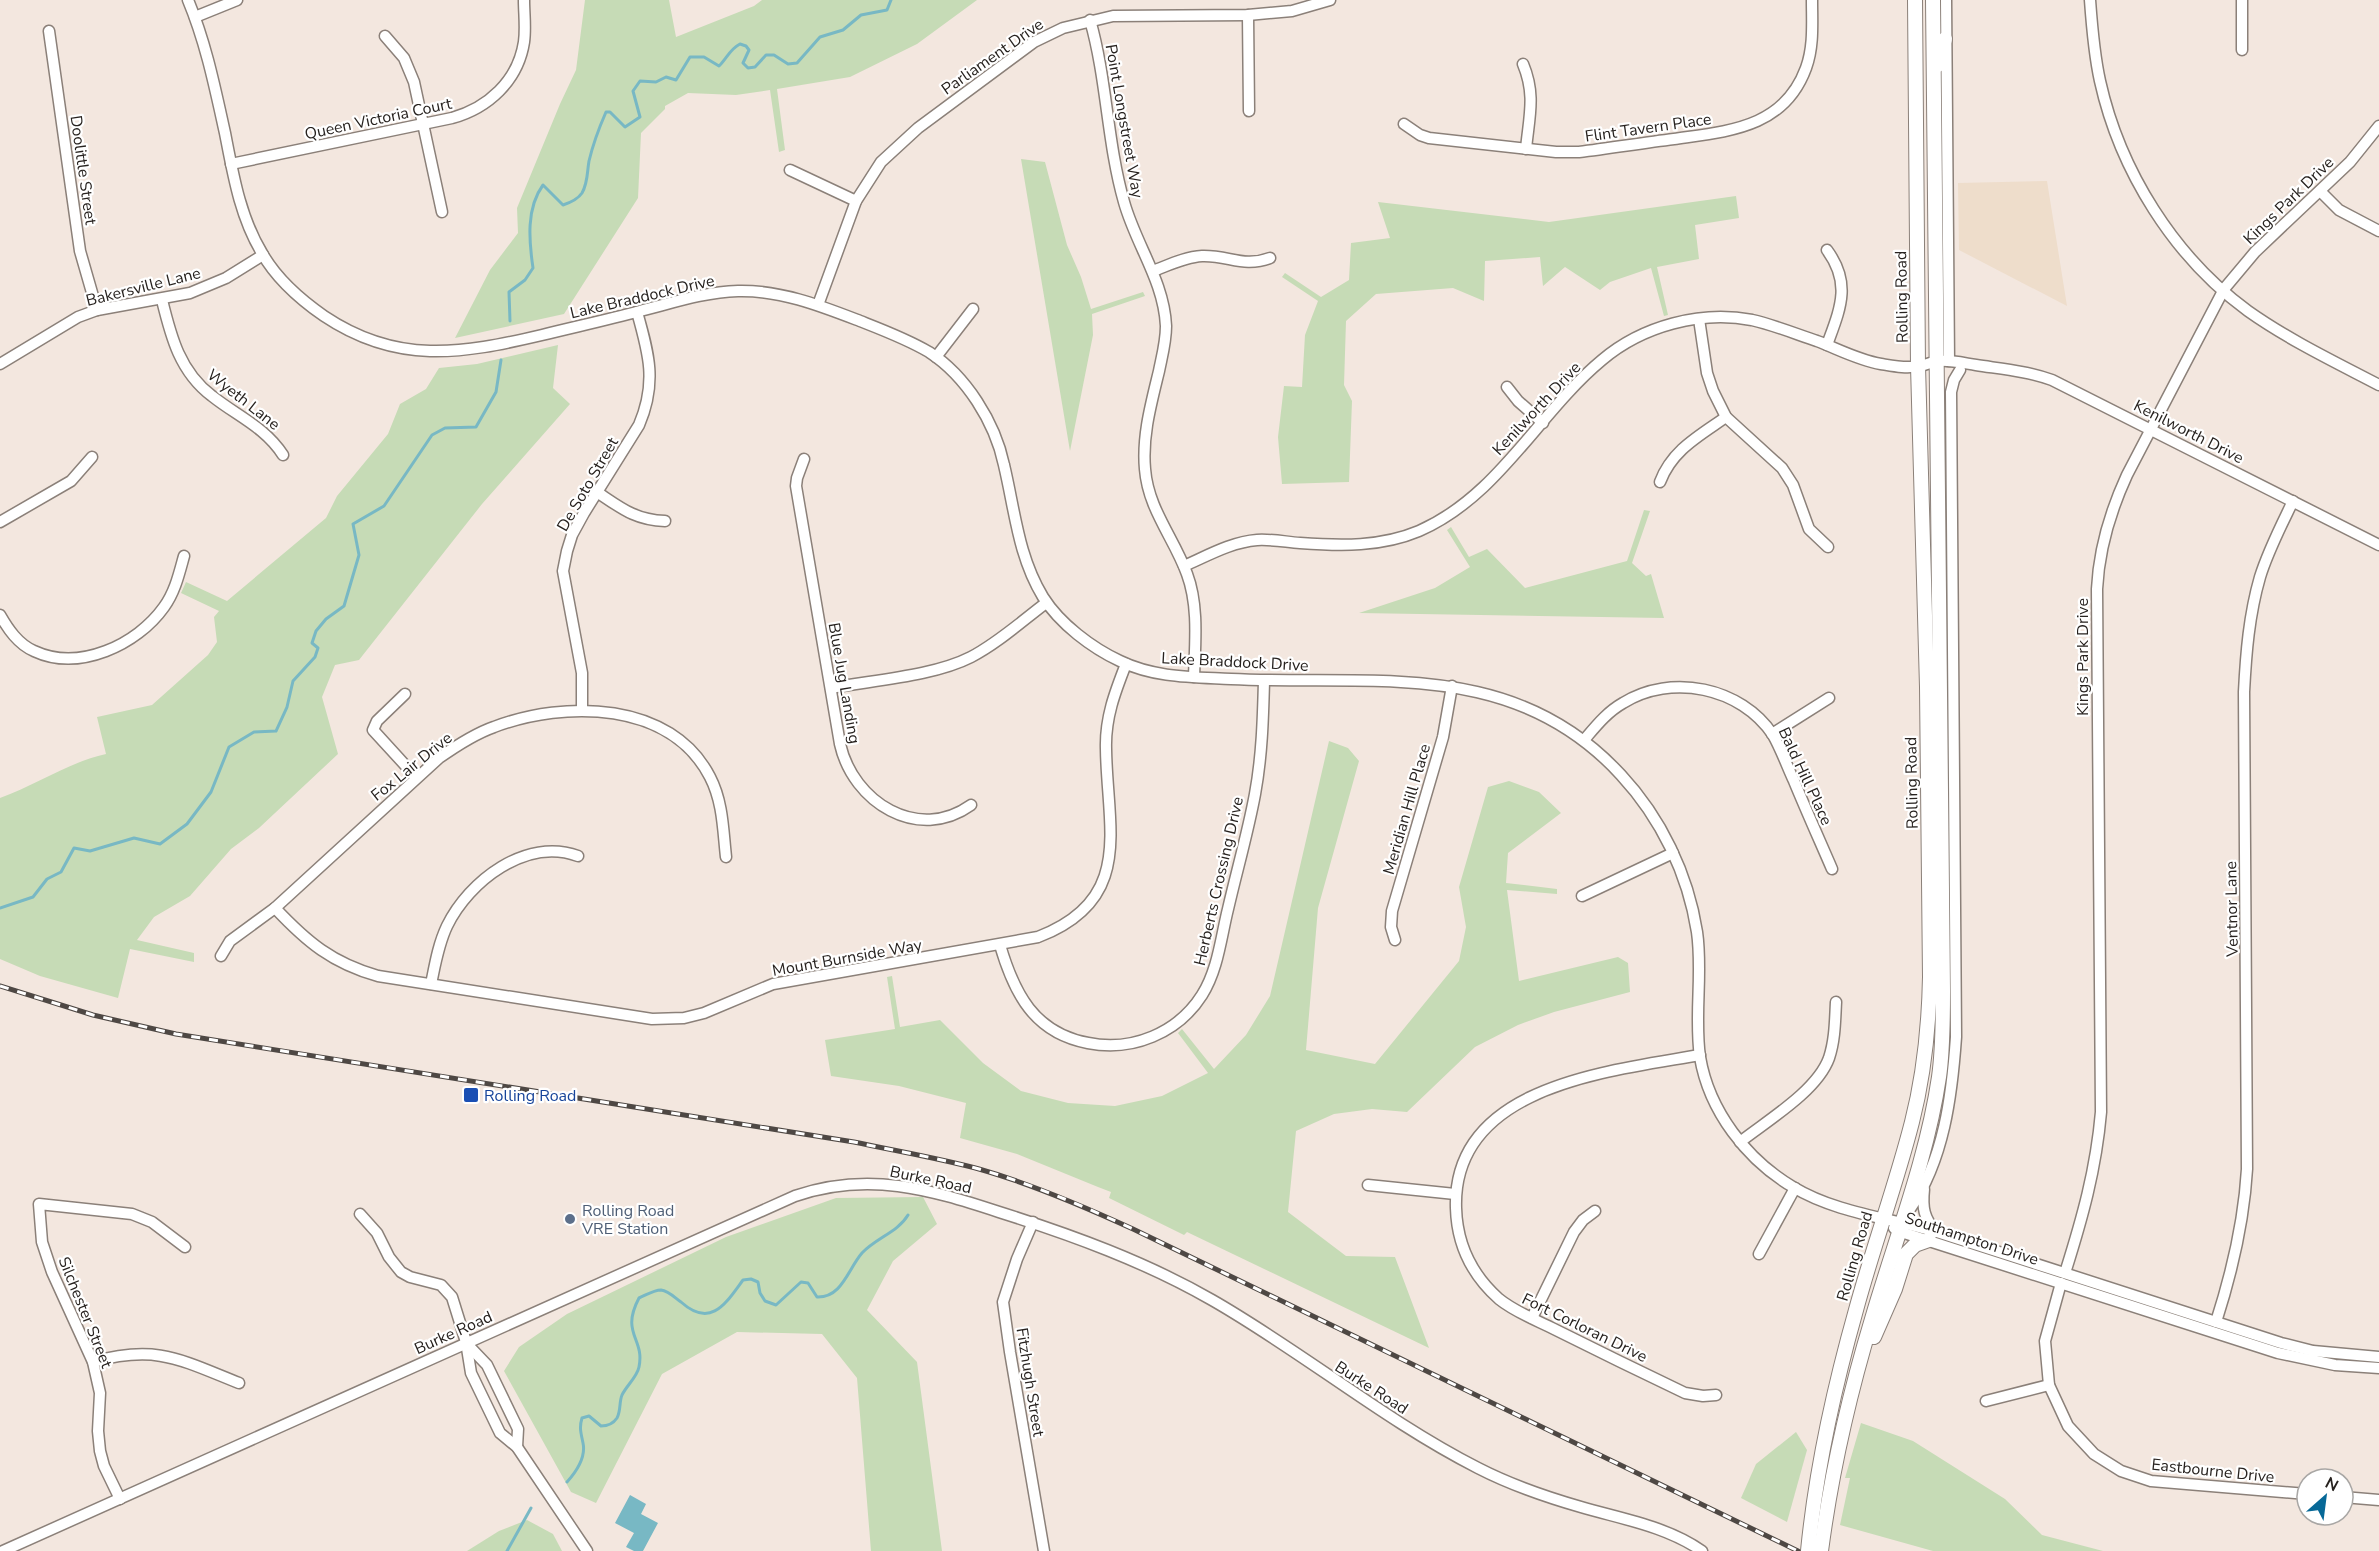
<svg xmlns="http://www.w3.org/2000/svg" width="2379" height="1551" viewBox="0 0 2379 1551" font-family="'Nunito Sans',sans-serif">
<rect width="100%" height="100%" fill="#f3e7df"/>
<path fill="#eeddcb" d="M2047,181l20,125 -108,-56 -1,-67z"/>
<g fill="#c6dbb6">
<path d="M585,0h84l7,37 78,-31 8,-6h215l-60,44 -67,33 -73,12 8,61 -6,2 -9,-62 -34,5 -48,-2 -23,13v3l-24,24 -3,65 -74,116 -109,24 35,-68 28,-37 -1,-25 43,-104 16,-34z"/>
<path d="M1021,159l24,3 22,83 14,32 10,32 52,-17 2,4 -53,18 1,21 -23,116z"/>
<path d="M1736,196l3,22 -44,7 4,34 -42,8 11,48 -4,1 -13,-48 -41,14 -10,8 -35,-23 -22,19 -3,-29 -55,4 -1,40 -31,-13 -77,6 -30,27 -2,64 8,16 -3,81 -67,2 -4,-47 6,-51 18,1 3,-52 13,-34 -36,-24 3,-4 36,24 28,-17 2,-37 39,-5 -12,-36 171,20z"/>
<path d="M558,345l-5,43 17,16 -88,100 -123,156 -24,5 -13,32 16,57 -79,74 -28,21 -41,47 -36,21 -17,23 57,13v9l-64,-13 -12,49 -78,-22 -40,-17v-161c36,-13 69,-36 106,-44l-9,-37 55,-12 56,-50 9,-13 -3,-25 5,-6 -38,-18 5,-11 41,19 99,-83 11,-22 51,-62 12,-30 26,-15 13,-21 38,-4z"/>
<path d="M1644,510l6,1 -18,52 14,13 5,-2 13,44 -305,-5 76,-25 35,-21 -23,-37 4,-3 18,30 18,-8 38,39 102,-27z"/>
<path d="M1329,741l19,7 11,13 -41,147 -12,142 69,14 84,-103 7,-34 -7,-40 29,-100 21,-6 30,11 22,21 -53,40 -2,30 51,6v5l-50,-4 12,91 99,-24 10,6 2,29 -76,20 -36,13 -43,22 -68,65 -35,-3 -38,5 -38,17 -8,81 58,44 49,1 34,91 -242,-116 -3,3 -75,-37 2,-6 -13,-5 -81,-33 -57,-16 6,-35 -67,-17 -68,-10 -6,-36 70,-11 -8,-52 5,-1 8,51 40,-7 43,43 38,28 47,12 47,3 47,-10 46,-23 -30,-40 4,-4 32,40 32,-34 24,-39z"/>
<path d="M923,1197l14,27 -44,37 -26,49 50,52 25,189h-71l-14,-173 -35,-44 -85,-2 -75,42 -66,129 -25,-11 -67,-121 15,-24 48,-33 159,-77 110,-39z"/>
<path d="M1861,1423l52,18 92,58 37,36 61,16h-170l-93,-26 10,-47h-5z"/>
<path d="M1796,1432l11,18 -20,72 -46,-24 15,-34z"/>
<path d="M527,1520l26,14 9,17h-95l32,-20z"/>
</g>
<path fill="#78b8c4" d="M630,1495l16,9 -5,10 17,9 -15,28h-9l-8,-4 8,-14 -19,-10z"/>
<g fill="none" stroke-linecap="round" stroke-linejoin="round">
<g stroke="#78b8c4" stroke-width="3">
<path d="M510,321l-1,-29 16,-12 8,-12c-4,-27 -7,-60 10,-83l20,20c6,-2 15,-6 19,-12 6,-10 5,-21 7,-32 4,-17 10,-33 17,-49h4l15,15 15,-10 -7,-26 7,-10 16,1 10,-5 10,3 14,-23h14l15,9c8,-8 11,-17 21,-22l6,2 3,4 -6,13 5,5 7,-1 11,-12h8l14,9 9,-1 23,-26 23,-7 18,-15 26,-5 4,-10"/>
<path d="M0,908l33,-11 14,-18 14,-7 13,-24 16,3 44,-13 26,6 27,-20 24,-32 18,-45 25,-15 22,-1 11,-24 6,-26 22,-24 3,-9 -6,-5 4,-12 10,-12 18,-13 15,-51 -6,-31 31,-18 48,-71 13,-7 31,-1 20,-35 5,-32"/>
<path d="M567,1482c9,-10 19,-25 16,-39 -2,-10 -4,-15 -1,-25l7,-2 12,10c6,0 12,-2 16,-8 4,-7 2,-16 5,-23 5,-10 15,-18 17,-28 6,-29 -19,-33 0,-69 7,-3 15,-8 22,-8 8,1 14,8 20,12 30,27 45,1 62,-22l8,-1 7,3 2,11 5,8 11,4 25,-23 7,1 9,14c25,1 31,-28 45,-44 14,-15 36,-21 46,-38"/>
<path d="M507,1551l24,-43"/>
</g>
<g stroke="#8b8079" stroke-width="13">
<g id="minor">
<path d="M188,0c18,43 27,88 37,133 8,41 15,84 37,120 14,25 39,47 62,63 73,49 137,38 218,19 32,-8 65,-15 98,-24 32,-8 64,-19 98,-20 43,-1 83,15 122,30 23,9 47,18 69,31 37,24 66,70 75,113 11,46 14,91 39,132 17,27 49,51 77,64 35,17 73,16 111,18 142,7 282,-22 390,96 40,43 67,99 76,157 6,41 -3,84 3,125 9,54 47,103 93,130 43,26 97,31 144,45l344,111 32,8 66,6"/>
<path d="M1946,0l3,361"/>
<path d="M2090,0c2,28 4,54 10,81 20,90 74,176 148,230 41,29 87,51 131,74"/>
<path d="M2242,0v50"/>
<path d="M1248,15l1,96"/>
<path d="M195,17l42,-17"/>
<path d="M1090,20c17,59 17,123 34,182 12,43 40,79 42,124 0,16 -4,30 -7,45 -8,33 -17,65 -14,98 3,40 29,69 42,105 12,32 8,70 7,103"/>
<path d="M49,31l31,220 17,59"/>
<path d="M385,36l19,22 10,24 28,130"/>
<path d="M1523,64c13,31 6,53 3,85"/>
<path d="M1404,124l16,11 9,3 127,14h23c32,-4 63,-9 95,-13 55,-8 110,-11 132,-71 8,-22 6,-45 6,-68"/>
<path d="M231,164l221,-46c36,-10 66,-37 72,-76 2,-14 0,-28 0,-42"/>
<path d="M790,170l66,31"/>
<path d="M2320,191l19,19 40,21"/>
<path d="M1153,271c16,-6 32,-14 49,-15 27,-1 41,12 68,2"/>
<path d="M162,300c9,37 18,72 50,96 25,20 53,31 71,59"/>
<path d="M818,305l38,-104 25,-39 37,-34 116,-86 29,-14 50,-12 135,-1 44,-4 38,-11"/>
<path d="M1699,319l8,54 6,18 13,26 56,51 11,17 16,44 19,18"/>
<path d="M1827,345c13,-36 25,-61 0,-95"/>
<path d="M936,357l37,-48"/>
<path d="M0,364l78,-47 19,-7 93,-17 36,-15 37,-23"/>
<path d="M1507,387l11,14 25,22"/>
<path d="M804,459l-7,19 -1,8 44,258c13,58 78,99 131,61"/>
<path d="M1660,482c12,-32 39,-46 66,-65"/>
<path d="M597,492c24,16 38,28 68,29"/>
<path d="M0,522l71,-41 21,-24"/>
<path d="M1184,566c23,-10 47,-24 73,-26 14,-1 29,2 43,3 41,3 81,4 119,-12 80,-35 119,-118 183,-171 40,-34 99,-50 150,-40 22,5 44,14 65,21 21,8 41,19 64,23 12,2 26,5 38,2 7,-1 13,-4 19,-5 13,-1 25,2 38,4 26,4 51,6 76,15l327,165"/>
<path d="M0,615c8,14 18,29 34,36 45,21 103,-6 130,-44 11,-15 15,-33 20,-51"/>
<path d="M831,688c43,-8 103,-12 140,-31 27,-14 51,-36 75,-54"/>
<path d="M405,694l-28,27 -4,9 43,47"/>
<path d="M582,710v-37l-19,-102 4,-20 5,-16 12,-22 55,-88c18,-42 10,-71 -2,-113"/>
<path d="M1772,734l57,-36"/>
<path d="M1584,740c12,-14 23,-28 39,-37 48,-30 118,-16 150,32 8,14 14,31 21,46 12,29 25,58 38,88"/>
<path d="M1582,896l91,-43"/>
<path d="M275,908c32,34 57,55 103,68l274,43 32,-1 20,-5 69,-29 265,-47c97,-37 69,-109 68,-188 -1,-31 9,-57 20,-85"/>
<path d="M1395,940l-4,-13 1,-16 51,-174 9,-51"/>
<path d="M1000,945c14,48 34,88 88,98 44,9 90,-10 114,-48 16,-25 19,-58 26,-86 9,-39 20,-77 27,-115 7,-38 8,-75 9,-113"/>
<path d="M221,956l9,-15 45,-33 164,-150c17,-12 35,-24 55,-31 71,-27 177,-26 216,50 13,25 13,53 16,80"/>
<path d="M431,984c4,-19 7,-39 16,-58 22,-45 79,-89 131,-70"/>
<path d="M1700,1055c-89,16 -248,30 -244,153 1,36 16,67 43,91 16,13 37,21 55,30 44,22 87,43 131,64l18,3 13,-1"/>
<path d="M1740,1142c28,-22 77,-51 89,-84 6,-18 6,-37 7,-56"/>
<path d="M1368,1185l87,9"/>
<path d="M1924,1189c-2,19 0,29 12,43"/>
<path d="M1910,1209c34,-49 42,-114 46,-172l-5,-645 3,-12 6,-10"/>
<path d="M360,1214l17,19 12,24 12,15 9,5 31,8 11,12 14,45 5,31 29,60 17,14 70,104"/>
<path d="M1033,1222l-16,37 -14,43 7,50 34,199"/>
<path d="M1894,1228l4,3 380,122 57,12 44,3"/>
<path d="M1759,1254l36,-66"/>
<path d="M2065,1273c17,-54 31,-103 36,-161l-4,-523c2,-41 13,-77 30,-114l97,-186 31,-37 95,-90 29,-36"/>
<path d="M2061,1283l-16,58 4,44 19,41 26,28 27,17 30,10 156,13"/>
<path d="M1532,1318l42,-86 9,-12 12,-9"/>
<path d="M2216,1322c16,-50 28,-100 31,-153l-3,-477c2,-39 5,-77 16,-115 8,-26 21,-51 33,-76"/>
<path d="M466,1343l21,22 31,64 -1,18"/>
<path d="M93,1362c63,-18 88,-2 146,21"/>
<path d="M1986,1401l63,-16"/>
<path d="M2343,1497l36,3"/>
<path d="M120,1499l-16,-33 -4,-15 -2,-20 2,-38 -7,-31 -41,-90 -10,-30 -3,-38 93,10 20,8 33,25"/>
<path d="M3,1551l792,-355c73,-25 134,-7 204,16 73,23 147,50 213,88 91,52 172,120 266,168 33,17 68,29 103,39 41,12 85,19 121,44"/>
</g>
</g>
<g stroke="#8b8079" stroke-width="16">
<g id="major">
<path d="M1938,65l7,-26"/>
<path d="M1874,1337l21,-48 11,-35 9,-9 14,-5"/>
<path d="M1808,1551c8,-81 26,-163 48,-241 17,-63 40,-125 56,-188 12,-47 17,-96 18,-145l-3,-290 -9,-321 -3,-366"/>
<path d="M1821,1551c10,-76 29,-159 51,-232 23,-79 55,-160 67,-242 4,-28 4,-57 4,-86l-10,-991"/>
</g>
</g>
<use href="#minor" stroke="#fff" stroke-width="10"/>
<use href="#major" stroke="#fff" stroke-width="14"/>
<g stroke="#4e4844" stroke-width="5">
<path id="rail" d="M0,986l93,29 83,19 678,108c42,9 84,16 125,27 53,15 104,37 154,60l665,322"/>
</g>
<use href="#rail" stroke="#fff" stroke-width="3" stroke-dasharray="9" stroke-linecap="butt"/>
</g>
<rect fill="#1a4fb4" stroke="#fff" stroke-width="2" x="463" y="1087" width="16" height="16" rx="3"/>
<circle fill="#5c6f8a" stroke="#fff" stroke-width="2" cx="570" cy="1219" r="6"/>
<g text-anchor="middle" stroke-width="4.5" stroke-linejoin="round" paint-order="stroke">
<g font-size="16" fill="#27221f" stroke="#fff">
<text transform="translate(992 56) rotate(-35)" y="6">Parliament Drive</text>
<text transform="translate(378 118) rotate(-12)" y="6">Queen Victoria Court</text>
<text transform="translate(1125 121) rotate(80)" y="6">Point Longstreet Way</text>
<text transform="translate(1648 127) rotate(-8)" y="6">Flint Tavern Place</text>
<text transform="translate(84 170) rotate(82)" y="6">Doolittle Street</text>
<text transform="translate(2288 200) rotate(-44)" y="6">Kings Park Drive</text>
<text transform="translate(143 286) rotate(-14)" y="6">Bakersville Lane</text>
<text transform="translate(642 296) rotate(-13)" y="6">Lake Braddock Drive</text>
<text transform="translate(1901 297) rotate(-91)" y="6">Rolling Road</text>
<text transform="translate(244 399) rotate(38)" y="6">Wyeth Lane</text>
<text transform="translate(1536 408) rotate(-47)" y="6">Kenilworth Drive</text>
<text transform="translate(2189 431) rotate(27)" y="6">Kenilworth Drive</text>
<text transform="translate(587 484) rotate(-60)" y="6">De Soto Street</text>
<text transform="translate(2082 657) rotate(-90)" y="6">Kings Park Drive</text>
<text transform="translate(1235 661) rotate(3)" y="6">Lake Braddock Drive</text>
<text transform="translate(845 683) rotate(80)" y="6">Blue Jug Landing</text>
<text transform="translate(411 766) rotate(-39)" y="6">Fox Lair Drive</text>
<text transform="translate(1806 776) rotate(65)" y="6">Bald Hill Place</text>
<text transform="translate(1911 783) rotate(-91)" y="6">Rolling Road</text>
<text transform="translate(1406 809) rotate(-74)" y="6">Meridian Hill Place</text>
<text transform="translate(1218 881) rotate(-77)" y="6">Herberts Crossing Drive</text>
<text transform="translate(2231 909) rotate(-91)" y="6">Ventnor Lane</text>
<text transform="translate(847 957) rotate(-10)" y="6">Mount Burnside Way</text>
<text transform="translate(931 1179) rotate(12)" y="6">Burke Road</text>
<text transform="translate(1972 1238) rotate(18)" y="6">Southampton Drive</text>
<text transform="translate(1854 1256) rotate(-74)" y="6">Rolling Road</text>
<text transform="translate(86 1312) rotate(68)" y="6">Silchester Street</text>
<text transform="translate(1585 1327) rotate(26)" y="6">Fort Corloran Drive</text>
<text transform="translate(453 1332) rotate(-24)" y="6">Burke Road</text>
<text transform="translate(1031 1382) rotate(81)" y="6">Fitzhugh Street</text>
<text transform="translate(1372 1387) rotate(33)" y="6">Burke Road</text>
<text transform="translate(2213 1470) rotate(6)" y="6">Eastbourne Drive</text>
</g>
<g font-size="16" fill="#164399" stroke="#fff" text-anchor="start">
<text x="484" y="1101">Rolling Road</text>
</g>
<g font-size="16" fill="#4e5e75" stroke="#fff" text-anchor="start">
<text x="582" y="1216">Rolling Road<tspan x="582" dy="18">VRE Station</tspan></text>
</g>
</g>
<g transform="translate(2325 1497) rotate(28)"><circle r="28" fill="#ffffff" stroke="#a9a7a5" stroke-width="1.5"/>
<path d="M0-4.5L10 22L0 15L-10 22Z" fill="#066897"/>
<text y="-9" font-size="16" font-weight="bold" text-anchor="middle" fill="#27221f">N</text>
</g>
</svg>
